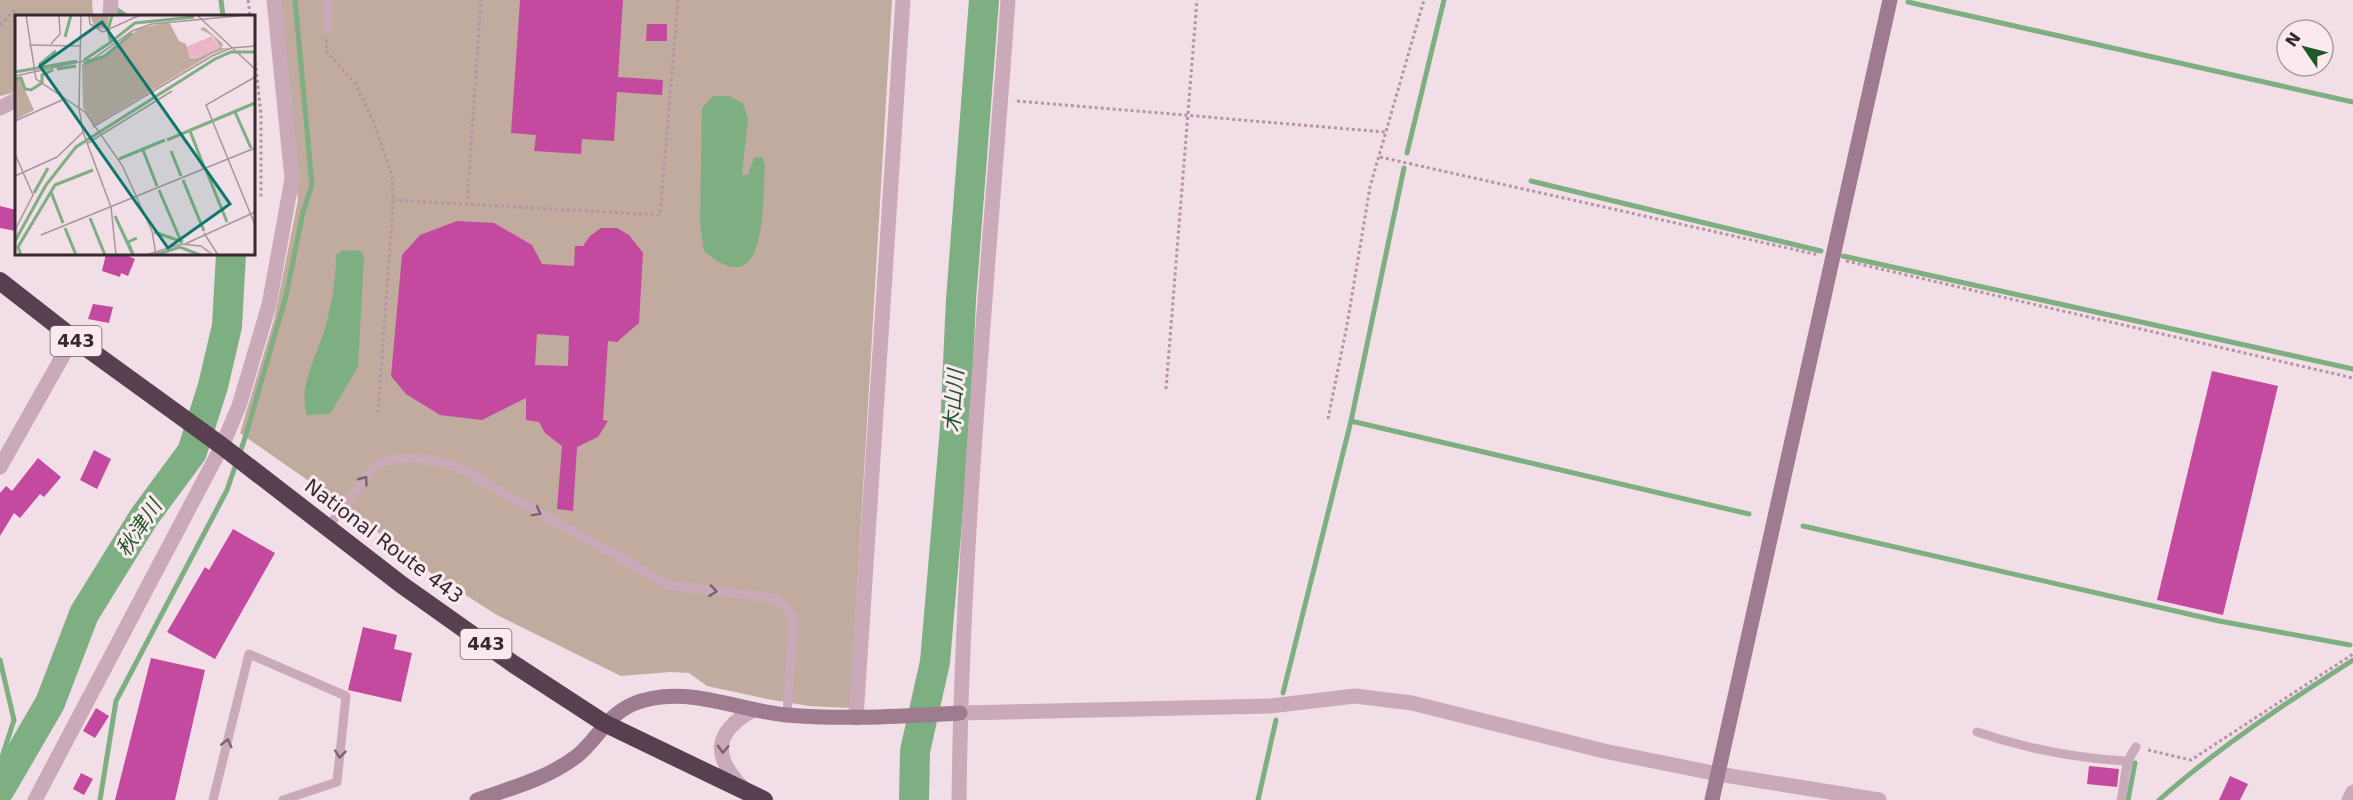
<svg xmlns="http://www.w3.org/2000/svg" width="2353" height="800" viewBox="0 0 2353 800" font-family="'DejaVu Sans','Noto Sans JP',sans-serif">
<rect width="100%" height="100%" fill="#f2dee6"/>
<g fill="#c1ab9e">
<path d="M0,0h92l1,16h-77v76l-16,4z"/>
<path d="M278,0h614l-42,708 -41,-2 -42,-7 -60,-13 -18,-13 -19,-1 -49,4 -124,-61 -66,-42 -95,-73 -96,-67 34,-113 24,-120z"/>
</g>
<g fill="#7daf82">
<path d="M713,96h16l14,7 5,16 -6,56h6l6,-17 8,-1 3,8c-3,37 4,142 -61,86l-4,-28 2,-115z"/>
<path d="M359,250l5,6 -6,111 -28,47 -23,1c-10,-29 12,-62 19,-90 6,-24 10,-46 10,-70l6,-4z"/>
</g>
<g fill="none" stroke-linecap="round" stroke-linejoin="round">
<g stroke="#7daf82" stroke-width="5">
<path d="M221,0l2,16"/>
<path d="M1908,2l445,100"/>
<path d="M113,7l13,9"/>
<path d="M1407,153l37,-153"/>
<path d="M1531,181l290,70"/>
<path d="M1843,256l510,113"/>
<path d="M1351,421l398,93"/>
<path d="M1803,526l416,95 131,24"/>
<path d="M0,660l14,60 -14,43"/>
<path d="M1283,693l68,-272 53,-253"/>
<path d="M100,800l16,-99 111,-211 18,-52 41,-142 17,-84 9,-27 -17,-185"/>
<path d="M1258,800l18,-80"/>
<path d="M2128,800l7,-37"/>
<path d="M2159,800c60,-53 127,-97 194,-140"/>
</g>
<g stroke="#7daf82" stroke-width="30">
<path d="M0,789l50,-86 34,-89 60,-97 48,-65 21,-66 14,-60 4,-72"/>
<path d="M914,800l1,-49 20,-89 20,-234 6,-128 23,-300"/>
</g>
</g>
<g fill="#c34a9f" fill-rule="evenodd">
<path d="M520,0h103l-5,77 45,3 -1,15 -45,-3 -3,49 -32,-2 -1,15 -47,-3 2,-16 -25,-2z"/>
<path d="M647,24h20v17h-21z"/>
<path d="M0,206l16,4v21l-16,-3z"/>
<path d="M457,221l37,2 38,22 10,19 32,2 1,-20h8l7,-10 11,-8h16l12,7 14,18 -4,70 -22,19 -9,-1 -5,79 5,1 -10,16 -21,10 -4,64 -16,-2 5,-63 -17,-13 -6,-11 -13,-2v-22l-44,22 -42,-5 -34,-21 -15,-18 11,-121 18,-20zM537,334l32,2 -1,30 -33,-1z"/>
<path d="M106,254h18l11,5 -7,17 -7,-3 -1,4 -18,-6z"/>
<path d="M93,304l20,3 -4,16 -21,-4z"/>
<path d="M2212,371l66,15 -55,229 -66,-15z"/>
<path d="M94,450l17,9 -14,30 -17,-9z"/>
<path d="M38,458l23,19 -17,20 -4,-3 -20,24 -6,-5 -14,23v-43l6,-7 6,5z"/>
<path d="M233,529l42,24 -60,106 -48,-27 38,-65 4,3z"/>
<path d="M363,627l34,8 -3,14 18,4 -11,49 -53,-12z"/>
<path d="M151,658l54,12 -30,130h-60z"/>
<path d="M96,708l13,8 -14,22 -12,-7z"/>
<path d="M2089,766l30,3 -2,18 -30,-3z"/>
<path d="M81,773l12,6 -9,16 -11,-6z"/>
<path d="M2230,776l18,8 -8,16h-21z"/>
</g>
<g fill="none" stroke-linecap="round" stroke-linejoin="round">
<g stroke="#b694a5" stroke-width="3" stroke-dasharray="3 3" stroke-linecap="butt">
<path d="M248,0l2,16"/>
<path d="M0,25l16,-16"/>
<path d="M327,39l-1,12 29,32 17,35 20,58 1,31 -15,205"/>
<path d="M254,50l7,64v83"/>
<path d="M1017,101l368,31"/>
<path d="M1380,157l439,98"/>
<path d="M393,200l267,15 18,-215"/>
<path d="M467,205l14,-205"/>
<path d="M1846,261l507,117"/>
<path d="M1166,389l31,-389"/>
<path d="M1328,419l19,-94 23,-138 54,-187"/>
<path d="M2148,750l43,10 162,-106"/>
</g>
<g stroke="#caaab9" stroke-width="9">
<path d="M327,0l1,27"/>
<path d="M328,527l47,-61c25,-14 56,-7 82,1l212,118 104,13c11,6 16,11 20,23l-6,94"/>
<path d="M1977,732c50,17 97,26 149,29"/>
<path d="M213,800l36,-146 97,42 -9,86 -54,18"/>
<path d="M2121,800c5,-22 2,-35 15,-53"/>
</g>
<g stroke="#caaab9" stroke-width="15">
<path d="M110,16l1,-16"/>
<path d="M0,108l16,-8"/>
<path d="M0,467l73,-129"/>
<path d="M960,713l310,-7 85,-10 57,7 192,48 114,23 161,26"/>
<path d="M856,718l47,-718"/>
<path d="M742,787c-30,-31 -28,-55 11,-77"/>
<path d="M35,800l187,-354 17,-40 30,-101 23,-126 -18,-179"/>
<path d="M959,800c3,-267 30,-534 49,-800"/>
<path d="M2349,800l4,-8"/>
</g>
<g stroke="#9e7b8f" stroke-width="15">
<path d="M477,800c34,-12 70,-21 100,-44 20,-16 29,-40 56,-52 49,-21 103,6 153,11 58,5 116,1 174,-2"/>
<path d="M1712,800l178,-800"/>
</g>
<path stroke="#584050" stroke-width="18" d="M0,281l73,57 149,108 180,139 110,78 92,60 160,77"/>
</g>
<defs><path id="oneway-chevron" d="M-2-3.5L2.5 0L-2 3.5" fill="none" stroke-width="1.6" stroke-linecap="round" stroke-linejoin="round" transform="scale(1.5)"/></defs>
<g stroke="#79636f">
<use href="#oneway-chevron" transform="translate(364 480) rotate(-53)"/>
<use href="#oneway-chevron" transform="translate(537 512) rotate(29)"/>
<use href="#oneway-chevron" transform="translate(713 591) rotate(7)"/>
<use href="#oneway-chevron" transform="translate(227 743) rotate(-76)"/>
<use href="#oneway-chevron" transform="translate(723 749) rotate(93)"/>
<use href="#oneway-chevron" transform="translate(340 754) rotate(96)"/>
</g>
<g text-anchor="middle" stroke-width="6" stroke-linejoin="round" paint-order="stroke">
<g fill="#faeaf0" stroke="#72636b" stroke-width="1.5">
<rect x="50.5" y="326" width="51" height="30" rx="4.5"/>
<rect x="460.5" y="629" width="51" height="30" rx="4.5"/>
</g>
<g font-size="18" font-weight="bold" fill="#372932">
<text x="76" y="347">443</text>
<text x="486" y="650">443</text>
</g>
<g font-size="20" fill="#372932" stroke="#faeaf0">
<text transform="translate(384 541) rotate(37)" y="7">National Route 443</text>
</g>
<g font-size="21" font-style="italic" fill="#1f5826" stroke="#faeaf0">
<text transform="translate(954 401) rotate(-86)" y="7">木山川</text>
<text transform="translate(139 528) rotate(-56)" y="7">秋津川</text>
</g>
</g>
<g transform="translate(15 15)">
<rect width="240" height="240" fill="#f2dee6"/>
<path d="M75,0h19l-2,14 -12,-1zM154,7l10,19 7,3 4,14h8l22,-11 -7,-11 -13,-7 4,-2 19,17 -2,4h7l-16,6 -119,72 -10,-19 -1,-43 21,-8 35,-27zM5,64l14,31 -19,10v-40z" fill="#c1ab9e"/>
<path d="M197,21l7,11 -21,11 -8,-1 -4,-10z" fill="#ecb5c5"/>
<path fill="none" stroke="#7daf82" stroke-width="3" d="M97,0l-4,15 3,12 24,-19 59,-6M50,22l6,-22M69,45l27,-18M69,49l21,-8 27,-23M24,50l17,-14M42,54l19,-3M0,57l62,-11M0,64l6,-1 4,11 6,1 11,-7v-8l11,-5M220,97l16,36M175,116l14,36M152,125l88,-37M128,135l14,36M156,136l10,25M104,144l46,-19M191,155l21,52M168,165l21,51M144,175l21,49M36,177l12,31M19,178l14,-25M100,201l18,39M75,203l15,37M50,213l11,27M139,217l29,10M0,226l31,-56 30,-38 139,-88 16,-7h24M118,239l-5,-12 9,-4M6,240l-3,-8 37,-62 38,-15M140,240l25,-8 20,8"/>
<path fill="none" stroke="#a7969e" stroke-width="1.5" d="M11,0l10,64 49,33 37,53 30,66 4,24M66,0l-2,93 4,24 28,75 5,48M74,0l1,9 13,8 37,-17M182,0l58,54M36,29l9,-10 -1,-19M14,30l51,1M0,61l78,-17 39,-28 20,-7 95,-9M240,62l-49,28 49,120M0,106l47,-21M78,112l119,-71 19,-8 24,-2M73,128l84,-52M0,139l18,41 -18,35M0,161l42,-19 26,-25M189,218l14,22M26,220l214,-87M170,229l70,-32M131,240l35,-11 20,2 12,9M156,240h22"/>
<path fill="#0f766e" fill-opacity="0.15" stroke="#0f766e" stroke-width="3" d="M87,7l128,182 -62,44 -128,-182z"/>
<rect width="240" height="240" fill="none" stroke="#372932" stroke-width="3"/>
</g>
<g transform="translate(2305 48) rotate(305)"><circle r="28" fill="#faeaf0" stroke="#ac9da4" stroke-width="1.5"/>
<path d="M0-4.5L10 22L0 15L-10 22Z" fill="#1f5826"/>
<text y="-9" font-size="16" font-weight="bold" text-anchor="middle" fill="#372932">N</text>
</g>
</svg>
